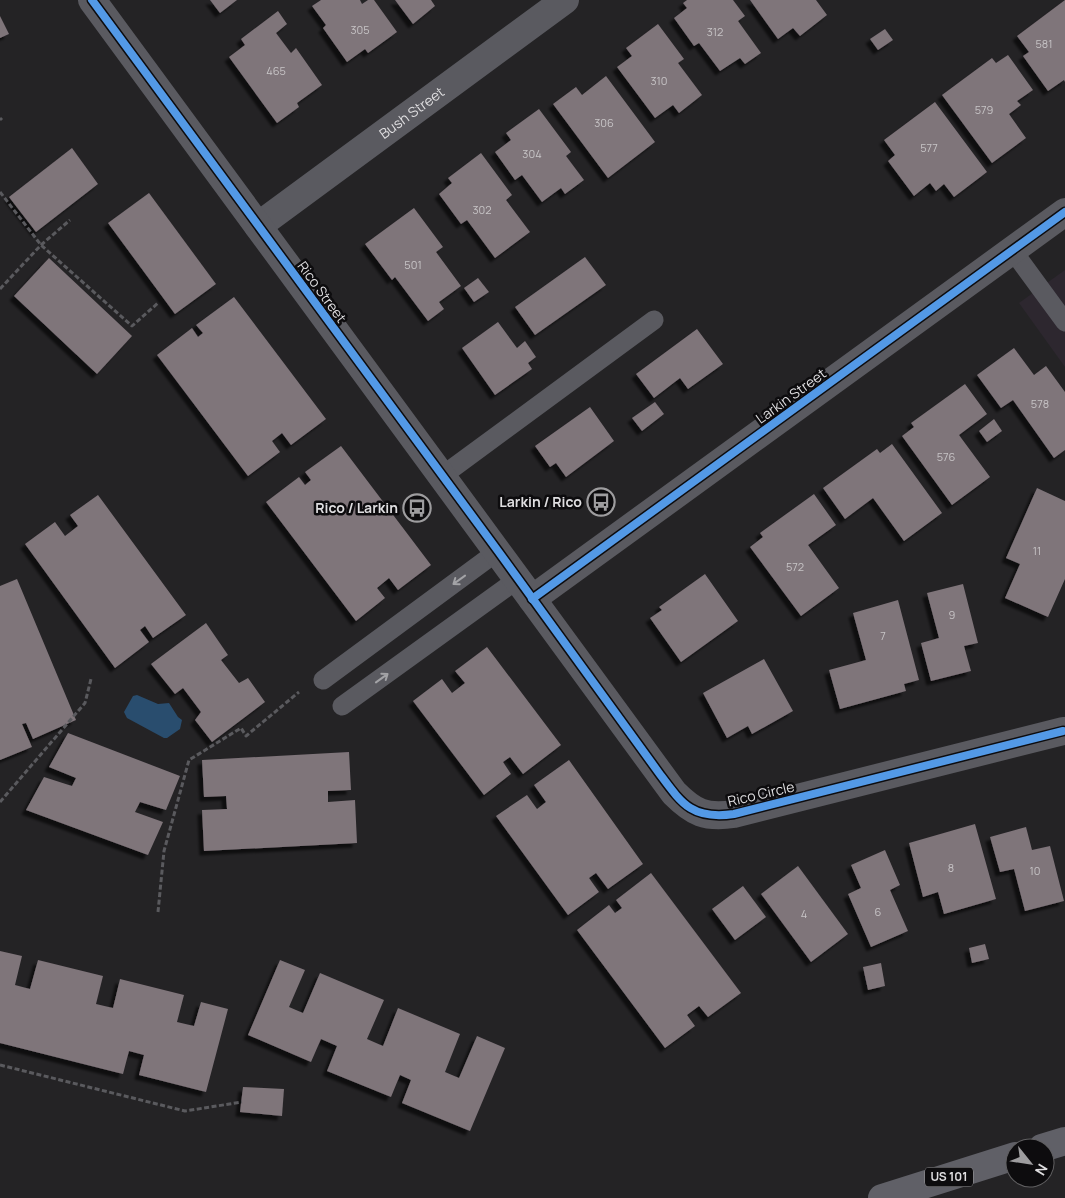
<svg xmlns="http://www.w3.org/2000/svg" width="1065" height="1198" viewBox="0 0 1065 1198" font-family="Manrope,sans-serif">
<defs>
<filter id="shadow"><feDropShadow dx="-4.5" dy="4.5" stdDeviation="1" flood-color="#0009"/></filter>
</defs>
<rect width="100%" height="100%" fill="#242325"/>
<path fill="#2d272f" d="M1065,270v97l-46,-64z"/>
<path fill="#294d6e" d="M137,695l21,9 11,-1 9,14 4,3 -2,9 -13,9h-3l-37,-20 -3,-6 9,-16z"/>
<g fill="#7f747a" filter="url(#shadow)">
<path d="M210,0h27l-17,13z"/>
<path d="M321,0h39l2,4 6,-4h6l23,32 -29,21 -3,-4 -18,13 -24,-34 3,-3 -14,-19z"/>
<path d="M395,0h36l4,6 -22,18z"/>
<path d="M687,0h46l12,16 -7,5 23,32 -16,11 -5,-6 -20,13 -21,-28 -5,3 -20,-28 13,-10 -4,-5z"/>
<path d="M750,0h66l11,15 -27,21 -7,-8 -15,11z"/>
<path d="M1065,0v82l-1,-2 -16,11 -25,-35 6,-4 -12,-16z"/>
<path d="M278,11l9,13 -11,9 15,20 5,-5 26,37 -25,18 2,4 -22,16 -48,-66 16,-12 -4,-6z"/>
<path d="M0,16l9,18 -9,4z"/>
<path d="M658,24l26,35 -6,4 24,32 -23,18 -6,-8 -18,13 -38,-51 15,-11 -6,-8z"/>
<path d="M885,29l8,11 -15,10 -8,-11z"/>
<path d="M1008,55l25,35 -16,11 4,4 -12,9 17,24 -34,25 -50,-68 50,-37 4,5z"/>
<path d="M606,76l49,66 -47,36 -55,-74 23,-17 6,8z"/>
<path d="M935,102l52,70 -33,25 -10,-13 -8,7 -6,-8 -16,13 -26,-35 7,-6 -11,-15z"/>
<path d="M539,109l32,43 -5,4 18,24 -19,14 -4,-6 -19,14 -20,-27 -7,5 -20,-28 16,-12 -5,-7z"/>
<path d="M72,148l26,36 -62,48 -27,-35z"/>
<path d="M481,153l31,42 -6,5 24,32 -35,26 -28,-38 -6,4 -22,-30 13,-11 -4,-5z"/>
<path d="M149,193l67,91 -41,30 -67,-91z"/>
<path d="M414,208l29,39 -7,5 25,34 -22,16 5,7 -16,12 -33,-44 -3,3 -27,-36z"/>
<path d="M585,257l21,28 -71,50 -20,-28z"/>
<path d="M49,258l83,78 -35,38 -83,-78z"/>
<path d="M478,278l11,14 -15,10 -10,-14z"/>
<path d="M234,297l92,122 -35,26 -9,-12 -10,8 8,11 -32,24 -91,-121 35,-27 6,9 5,-4 -7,-8z"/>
<path d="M498,322l19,26 8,-7 11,16 -8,6 4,6 -37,26 -33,-47z"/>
<path d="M697,329l26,35 -35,25 -8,-11 -26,20 -18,-24z"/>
<path d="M1014,348l20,27 12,-9 19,26v58l-11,8 -41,-58 -12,8 -24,-33z"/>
<path d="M965,384l22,30 -28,21 31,42 -38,28 -50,-69 12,-9 -3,-4z"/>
<path d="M655,402l9,12 -22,17 -10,-13z"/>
<path d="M590,407l24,34 -48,36 -10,-14 -6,4 -15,-21z"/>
<path d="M994,419l8,12 -15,11 -8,-11z"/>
<path d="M892,444l50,69 -38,28 -31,-43 -28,21 -22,-31 54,-39 3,4z"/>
<path d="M341,446l90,119 -33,25 -9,-12 -12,10 8,10 -29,23 -90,-119 33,-25 6,8 6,-5 -6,-8z"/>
<path d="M1037,488l28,13v78l-17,38 -43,-19 15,-34 -14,-6z"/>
<path d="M814,494l22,31 -28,20 31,43 -38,28 -51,-69 13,-10 -3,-4z"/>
<path d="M98,495l88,120 -33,23 -8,-12 -5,4 9,12 -34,26 -90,-124 30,-22 10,14 13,-10 -8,-11z"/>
<path d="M705,574l33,47 -57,41 -31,-44 12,-8 -3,-3z"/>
<path d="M17,579l59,141 -43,19 -7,-16 -4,1 10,23 -32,13v-174z"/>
<path d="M963,584l15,59 -14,3 7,25 -40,10 -10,-38 18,-5 -12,-45z"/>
<path d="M898,600l21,80 -15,4 2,7 -66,18 -11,-39 37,-10 -13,-47z"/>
<path d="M206,623l22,32 -7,5 18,23 9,-5 17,24 -53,40 -17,-22 6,-8 -18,-24 -8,6 -24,-30z"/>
<path d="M487,647l74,98 -38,29 -13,-17 -7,5 8,12 -27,21 -71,-94 29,-22 10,14 13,-10 -10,-12z"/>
<path d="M764,659l29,52 -41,23 -4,-8 -21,12 -24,-45z"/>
<path d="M68,733l112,43 -14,34 -26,-8 -5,10 28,10 -15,33 -122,-45 18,-33 28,9 4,-8 -27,-11z"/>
<path d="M349,752l2,38 -23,1v11l27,-2 2,43 -153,8 -2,-41 25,-1 -1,-13 -22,1 -2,-37z"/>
<path d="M569,760l74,104 -35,25 -12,-16 -7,5 10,14 -31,23 -72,-99 31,-21 10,14 9,-7 -12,-17z"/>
<path d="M975,824l21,75 -52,15 -6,-22 -15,5 -14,-54z"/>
<path d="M1026,827l6,23 18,-4 14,55 -39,10 -11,-42 -14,3 -10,-35z"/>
<path d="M885,850l15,35 -10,5 18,41 -37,16 -23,-53 13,-6 -10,-23z"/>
<path d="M798,866l50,68 -37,28 -50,-68z"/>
<path d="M651,873l90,120 -33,24 -9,-11 -12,9 8,11 -30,22 -88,-118 32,-25 6,8 7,-5 -6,-8z"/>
<path d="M743,886l23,31 -31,23 -23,-31z"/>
<path d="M985,944l4,15 -17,4 -3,-15z"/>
<path d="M0,951l22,5 -7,29 15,4 8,-29 65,16 -7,28 17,4 7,-29 64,16 -7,27 17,4 7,-24 27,7 -22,83 -67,-17 5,-20 -15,-4 -6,23 -123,-31z"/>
<path d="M280,960l25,10 -16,37 14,6 17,-40 64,27 -17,39 16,7 15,-38 62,26 -15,38 14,6 18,-42 28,12 -35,83 -68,-28 9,-23 -11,-5 -9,22 -64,-26 10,-25 -16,-7 -10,23 -63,-27z"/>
<path d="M881,963l4,23 -17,4 -5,-23z"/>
<path d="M243,1087l41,2 -2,27 -42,-4z"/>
</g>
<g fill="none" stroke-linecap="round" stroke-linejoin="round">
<g stroke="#5a5a5e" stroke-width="3" stroke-dasharray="5 2.5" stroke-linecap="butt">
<path d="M0,118l2,2"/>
<path d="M0,192l41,53 91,81 26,-23"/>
<path d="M0,289l41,-44 29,-25"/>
<path d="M0,802l85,-99 6,-24"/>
<path d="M158,912l6,-61 25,-91 52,-32 5,8 53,-44"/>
<path d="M0,1065l185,46 57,-9"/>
</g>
<g stroke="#5a5a60" stroke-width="19">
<path d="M1013,251l52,71"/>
<path d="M442,476l212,-156"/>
<path d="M323,680l175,-129"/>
<path d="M342,706l176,-127"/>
</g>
<g stroke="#5a5a60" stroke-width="28">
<path id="s1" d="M258,226l307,-226"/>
<path d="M532,599l142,194c20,20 31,25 60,21l329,-83"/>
</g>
<path stroke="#5a5a60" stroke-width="28" d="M92,0l440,599 533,-387"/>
<g stroke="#606067" stroke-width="28">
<path d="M1042,1148l23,-7"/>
<path d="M882,1198l133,-42"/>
</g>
<g stroke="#0d0c0e" stroke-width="11">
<g id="cycleway">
<path d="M92,0l406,551 161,222c23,31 33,47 75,41l329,-83"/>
<path d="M532,599l533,-387"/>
</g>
</g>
<use href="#cycleway" stroke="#5399e6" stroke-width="8"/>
</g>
<defs><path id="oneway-shaft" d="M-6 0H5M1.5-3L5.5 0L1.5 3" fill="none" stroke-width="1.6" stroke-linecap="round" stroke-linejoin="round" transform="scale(1.25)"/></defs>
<g stroke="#a3a3a6">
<use href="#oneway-shaft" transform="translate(459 580) rotate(144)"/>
<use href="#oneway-shaft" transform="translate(382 678) rotate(-36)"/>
</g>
<defs>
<g id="bus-ring" transform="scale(1.4375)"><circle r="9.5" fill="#0d0c0e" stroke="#9e9d9f" stroke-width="1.5"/><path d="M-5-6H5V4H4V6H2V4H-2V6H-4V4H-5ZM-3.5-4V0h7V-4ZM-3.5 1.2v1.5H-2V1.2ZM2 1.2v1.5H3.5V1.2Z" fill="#9e9d9f"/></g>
</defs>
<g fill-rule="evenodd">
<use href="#bus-ring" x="601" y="502"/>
<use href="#bus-ring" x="417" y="508"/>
</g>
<g text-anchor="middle" stroke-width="5" stroke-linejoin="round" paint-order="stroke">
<g font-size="11" fill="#c7c4c6">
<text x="360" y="34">305</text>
<text x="715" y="36">312</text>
<text x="1044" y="48">581</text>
<text x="276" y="75">465</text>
<text x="659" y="85">310</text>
<text x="984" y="114">579</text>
<text x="604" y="127">306</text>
<text x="929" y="152">577</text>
<text x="532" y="158">304</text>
<text x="482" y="214">302</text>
<text x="413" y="269">501</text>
<text x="1040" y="408">578</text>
<text x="946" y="461">576</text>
<text x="1037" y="555">11</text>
<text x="795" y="571">572</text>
<text x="952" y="619">9</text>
<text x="883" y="640">7</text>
<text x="951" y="872">8</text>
<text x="1035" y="875">10</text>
<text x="878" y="916">6</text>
<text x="804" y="918">4</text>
</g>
<rect fill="#0d0c0e" stroke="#a09fa1" stroke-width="1" x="925" y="1167.5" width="48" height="19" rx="4"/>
<g font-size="12" font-weight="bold" fill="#dfdee0">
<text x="949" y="1181">US 101</text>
</g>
<g font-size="14" fill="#dfdee0" stroke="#0d0c0e">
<text dy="5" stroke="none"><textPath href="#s1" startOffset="191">Bush Street</textPath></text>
<text transform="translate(322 292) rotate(54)" y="5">Rico Street</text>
<text transform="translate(791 396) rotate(-36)" y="5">Larkin Street</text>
<text transform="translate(761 794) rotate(-13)" y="5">Rico Circle</text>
</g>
<g font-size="14" font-weight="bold" fill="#dfdee0" stroke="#0d0c0e" text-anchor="end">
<text x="582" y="507">Larkin / Rico</text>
<text x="398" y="513">Rico / Larkin</text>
</g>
</g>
<g transform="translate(1030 1163) rotate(120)"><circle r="24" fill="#0d0c0e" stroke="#616062"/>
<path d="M0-4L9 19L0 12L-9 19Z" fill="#9e9d9f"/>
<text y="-8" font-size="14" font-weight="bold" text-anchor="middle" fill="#dfdee0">N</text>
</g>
</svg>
